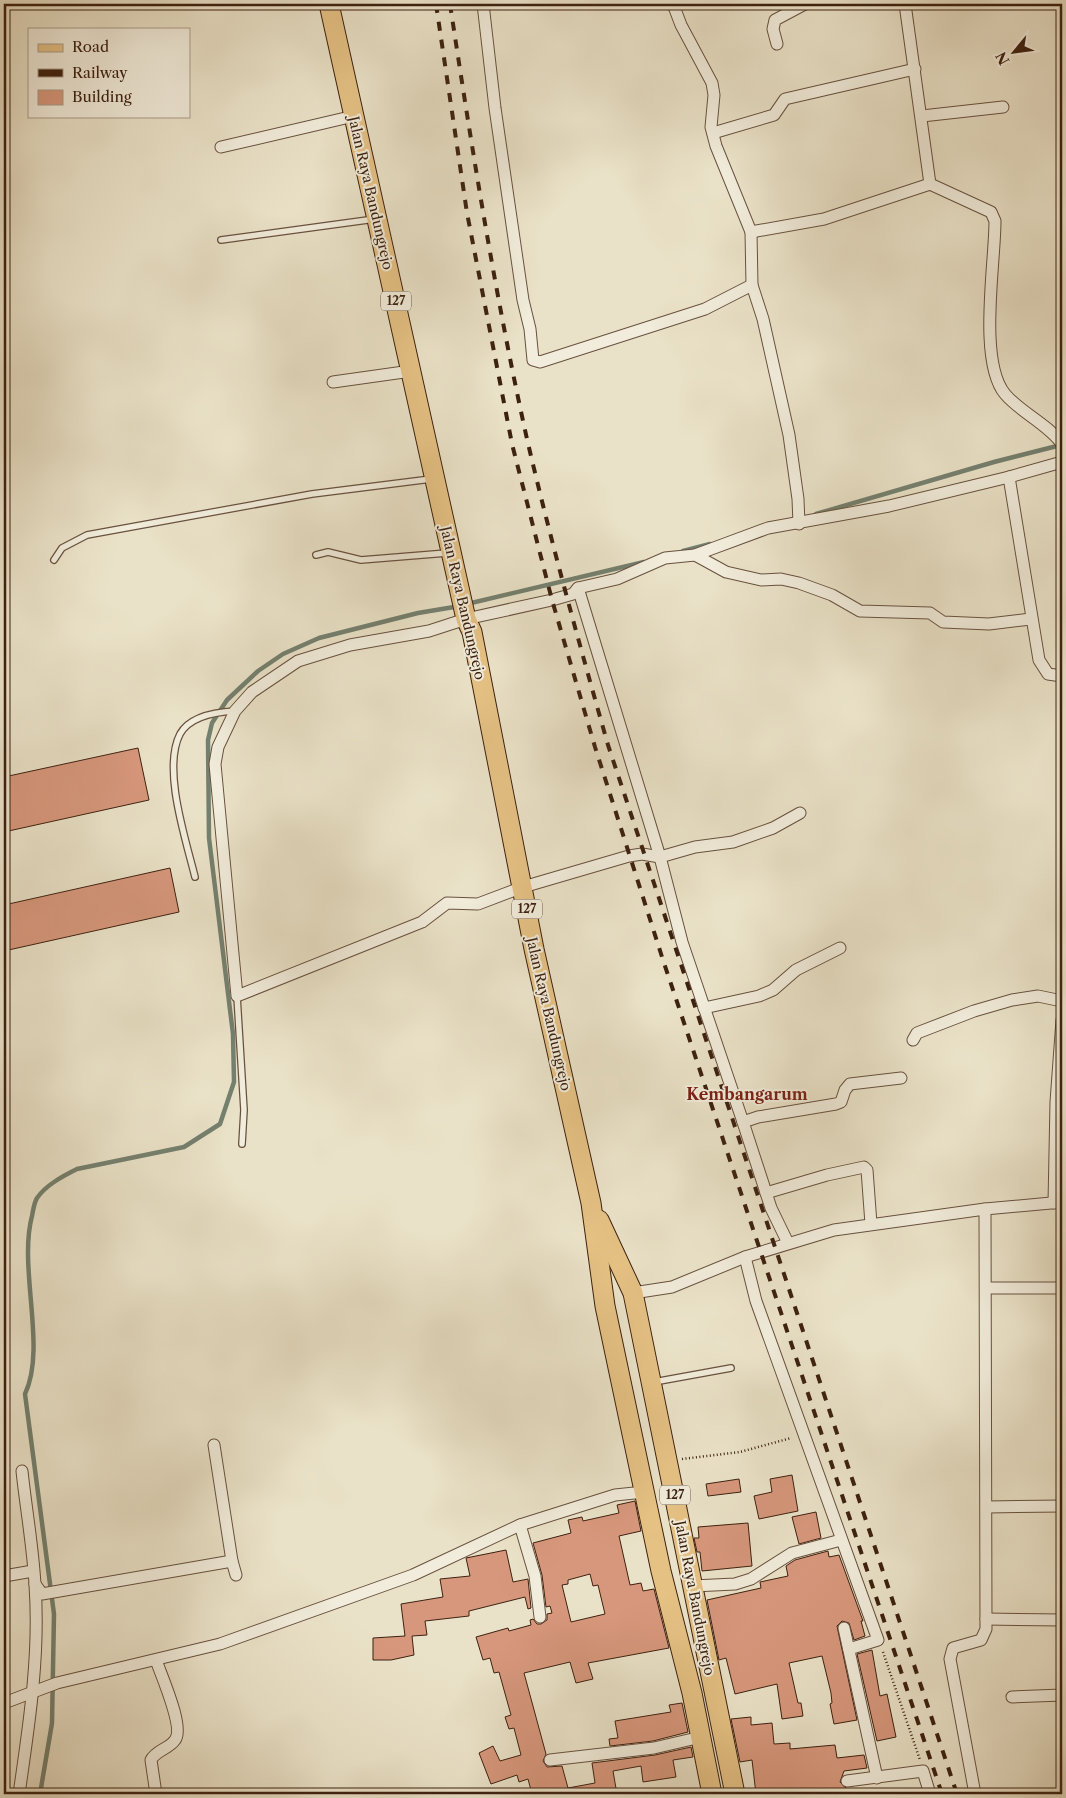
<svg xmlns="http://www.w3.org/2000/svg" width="1066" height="1798" viewBox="0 0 1066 1798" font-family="'Libre Caslon Text',serif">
<rect width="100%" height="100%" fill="#eae2c8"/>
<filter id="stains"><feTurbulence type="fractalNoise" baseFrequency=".004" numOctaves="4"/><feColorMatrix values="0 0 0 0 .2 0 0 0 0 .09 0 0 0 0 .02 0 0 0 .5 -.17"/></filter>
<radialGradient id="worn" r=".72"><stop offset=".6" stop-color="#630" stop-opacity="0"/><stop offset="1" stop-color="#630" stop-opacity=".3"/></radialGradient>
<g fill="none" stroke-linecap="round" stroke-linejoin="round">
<g stroke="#74806f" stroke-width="4.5">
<path d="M816,514l178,-52 67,-17"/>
<path d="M683,551l27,-7"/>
<path d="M467,604l177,-42"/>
<path d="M40,1794l12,-71 2,-109 -29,-220c22,-46 -7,-126 7,-178 1,-5 2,-13 5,-18 9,-13 26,-22 40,-29l107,-22 36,-23 14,-42 -1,-48 -24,-196 -1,-98 4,-17 15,-23 31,-29 25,-17 36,-16 99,-25 42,-7"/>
</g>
</g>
<g fill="#d7977c" stroke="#3d2110" fill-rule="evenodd">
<path d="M138,748l11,52 -145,32v-55z"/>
<path d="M170,868l9,44 -175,39v-46z"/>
<path d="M792,1475l6,36 -39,8 -5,-23 18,-4 -2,-13z"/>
<path d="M739,1479l2,13 -33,4 -2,-12z"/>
<path d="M635,1501l6,30 -22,5 11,49 11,-2 2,8 11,-2 15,59 -81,15 5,16 -17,4 -6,-21 -46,11 22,81 -3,7 4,6 15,-1 6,22 27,-5 -3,-20 63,-8 36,-8 2,10 -20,3 3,17 -33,5 -2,-16 -28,5 4,23h-85l-4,-15 -9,3 -2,-7 -26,9 -12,-31 14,-7 7,15 21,-6 -7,-27 -5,1 -4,-12 6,-2 -12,-43 -5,1 -4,-15 -7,2 -7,-23 32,-9 1,3 22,-6 -1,-5 3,-1 4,5h4l6,-4v-6l5,-1 -2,-7 -4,1 -4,-32 -9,-32 38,-10 -3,-13 14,-3 1,4 36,-8 -2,-8zM590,1574l3,12 5,-1 7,29 -34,8 -9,-37 6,-1v-4z"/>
<path d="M816,1512l5,26 -22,6 -7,-27z"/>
<path d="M748,1523l4,43 -50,5 -2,-19h-3l-3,-14h5l-1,-11z"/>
<path d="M506,1550l7,32 15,-3 3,29 -3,1 -3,-12 -56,14v5l-44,5 2,14 -15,1 2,19 -23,5h-18v-22l32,-2 -4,-32 42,-7 -3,-18 30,-3 -4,-18z"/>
<path d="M828,1551l1,6 10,-2 24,66h-2l4,15 -11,4 -5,-17 -7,-2 -5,5 20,94 -23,4 -4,-20 2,-1 -1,-10 -9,-37 -33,7 9,40h3l2,13 -21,3 -5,-35 -42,10 -9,-36 -7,2 -12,-60 54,-12 -1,-6 28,-6 -2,-10 9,-6z"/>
<path d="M872,1650l8,46 7,-2 9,43 -19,4 -20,-87z"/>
<path d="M682,1703l6,29 -35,9 -43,5 -1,-7 9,-1 -3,-17 56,-9 -2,-7z"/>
<path d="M751,1717v8l21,-2 2,21 16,-1v6l45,-4 2,13 27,-3 3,13 -23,3 -4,11 6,6 1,6h-91l-4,-34 -12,2 -9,-43z"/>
</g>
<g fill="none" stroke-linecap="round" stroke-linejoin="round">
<g stroke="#68513e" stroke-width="8">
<g id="lane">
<path d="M221,240l154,-21"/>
<path d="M316,555l12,-3 33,8 86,-7"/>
<path d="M54,560l8,-12 25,-13 225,-41 119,-15"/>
<path d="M195,877c-9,-37 -33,-108 -15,-143 10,-18 36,-22 55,-23"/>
<path d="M237,996l7,114 -2,34"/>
<path d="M654,1382l77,-14"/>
</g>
</g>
<g stroke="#68513e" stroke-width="13">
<g id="street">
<path d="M483,4l12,104 28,192 7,29 3,31 7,2 165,-53 47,-24"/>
<path d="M673,4l8,21 31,58 2,12 -3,32 5,19 35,86 1,53 11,34 26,116 9,64 1,25"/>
<path d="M905,4l25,180"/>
<path d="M777,44l-4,-15 2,-9 30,-16"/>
<path d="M922,116l81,-9"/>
<path d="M713,133l61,-18 11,-16 130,-30"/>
<path d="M221,147l133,-31"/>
<path d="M751,232l73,-13 106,-35 61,28 4,9c0,43 -17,140 10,173 16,19 43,30 57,50"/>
<path d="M333,382l78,-11"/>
<path d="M1009,477l30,183 9,14 14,2"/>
<path d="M695,555l31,17 35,8 20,-1 18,4 33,12 28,16 70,2 13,9 46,2 42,-5"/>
<path d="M578,588l82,269 22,85 61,180"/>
<path d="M800,813l-27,15 -40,14 -38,5 -35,10 -18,-3 -13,2 -106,31 -45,17 -31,-1 -25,19 -185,74 -22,-232 3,-17 17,-36 17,-19 46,-31 52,-16 79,-14 37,-12 86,-19 21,-6 5,-6 39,-9 48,-21 30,-3 73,-27 121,-22 120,-29 53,-15"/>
<path d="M704,1008l55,-12 14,-6 23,-20 44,-22"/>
<path d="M913,1040l4,-7 57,-22 38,-11 26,-4 24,5"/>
<path d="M766,1193l61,-18 37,-8 3,3 4,54"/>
<path d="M1054,1203l2,-101 6,-82"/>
<path d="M788,1243l-17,-35 -28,-86 15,-5 78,-13 5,-2 4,-12 5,-6 51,-6"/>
<path d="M745,1257l11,44 122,339 -29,9"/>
<path d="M986,1288h76"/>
<path d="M633,1293l39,-6 73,-30 89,-27 151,-21 77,-7"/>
<path d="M214,1445l18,116 4,14"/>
<path d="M987,1507l75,-1"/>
<path d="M520,1525l15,51 5,41"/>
<path d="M4,1576l29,-5"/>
<path d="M35,1584l7,10 190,-33"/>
<path d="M693,1586l42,-2 16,-5 41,-26 49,-13"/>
<path d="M986,1619l76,1"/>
<path d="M844,1628l33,150"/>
<path d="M156,1660c5,15 29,68 19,80 -6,9 -19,10 -24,20l5,34"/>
<path d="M1012,1697l50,-2"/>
<path d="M4,1703l53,-20 163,-39 193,-69 107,-50 95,-30 29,-3"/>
<path d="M550,1760l104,-12 47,-11"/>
<path d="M847,1781l76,-10 7,23"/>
<path d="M19,1794c10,-69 21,-139 16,-209 -2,-38 -9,-76 -13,-114"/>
<path d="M975,1794l-25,-135 3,-11 28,-8 5,-11 -1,-420"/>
</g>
</g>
<g stroke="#3d2110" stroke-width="21">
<g id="primary">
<path d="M329,4l137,615 6,13 62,317 57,254 14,103 56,265 31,122 20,101"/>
<path d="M599,1220l34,73 102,501"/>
</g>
</g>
<g stroke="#3d2110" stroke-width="2.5" stroke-dasharray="1 2.5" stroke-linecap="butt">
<path d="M682,1459l58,-7 51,-14"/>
<path d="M883,1652l37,108"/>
</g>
<use href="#lane" stroke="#f1ecdb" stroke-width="5.5"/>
<use href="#street" stroke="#f1ecdb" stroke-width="11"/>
<use href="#primary" stroke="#e5c184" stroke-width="19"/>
<g stroke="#3d2110" stroke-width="4" stroke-dasharray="9 9" stroke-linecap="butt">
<path d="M436,4l31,209 45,231 40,156 43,147 68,213 279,834"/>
<path d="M450,4c22,145 45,291 77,435 24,103 52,204 81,306l349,1049"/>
</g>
</g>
<g text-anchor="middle" stroke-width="4" stroke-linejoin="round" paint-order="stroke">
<g fill="#f1ecdb" stroke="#735e4d" stroke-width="1">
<rect x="381" y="291.5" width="30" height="19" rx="4"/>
<rect x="512" y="899.5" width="30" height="19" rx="4"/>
<rect x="660" y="1485.5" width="30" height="19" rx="4"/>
</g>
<g font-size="12" font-weight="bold" fill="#3d2110">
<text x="396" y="305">127</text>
<text x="527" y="913">127</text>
<text x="675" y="1499">127</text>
</g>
<g font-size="14" fill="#3d2110" stroke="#f1ecdb">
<text transform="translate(371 193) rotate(77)" y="5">Jalan Raya Bandungrejo</text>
<text transform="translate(463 603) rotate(77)" y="5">Jalan Raya Bandungrejo</text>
<text transform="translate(549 1014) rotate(77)" y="5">Jalan Raya Bandungrejo</text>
<text transform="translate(695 1598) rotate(79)" y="5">Jalan Raya Bandungrejo</text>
</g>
<g font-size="16" font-weight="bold" fill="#7a1f14" stroke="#f1ecdb">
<text x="747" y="1100">Kembangarum</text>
</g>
</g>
<rect width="1066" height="1798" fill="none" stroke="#eae2c8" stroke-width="20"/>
<rect x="5" y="5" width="1056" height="1788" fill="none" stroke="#3d2110" stroke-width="2.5"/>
<rect x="10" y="10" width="1046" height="1778" fill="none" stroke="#3d2110"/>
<rect x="28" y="28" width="162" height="90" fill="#f1ecdb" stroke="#a99b8a"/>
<rect x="38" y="44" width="25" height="8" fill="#e5c184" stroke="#a99b8a"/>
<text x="72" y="52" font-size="15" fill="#3d2110">Road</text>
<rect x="38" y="69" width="25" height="8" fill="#3d2110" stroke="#a99b8a"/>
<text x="72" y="78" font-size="15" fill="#3d2110">Railway</text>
<rect x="38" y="90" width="25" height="15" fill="#d7977c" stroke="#a99b8a"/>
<text x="72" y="102" font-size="15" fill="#3d2110">Building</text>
<g transform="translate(1014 52) rotate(241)" stroke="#f1ecdb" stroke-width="4" paint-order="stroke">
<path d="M0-4L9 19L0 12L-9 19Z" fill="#3d2110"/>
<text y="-8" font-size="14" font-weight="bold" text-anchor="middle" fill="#3d2110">N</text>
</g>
<rect width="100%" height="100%" filter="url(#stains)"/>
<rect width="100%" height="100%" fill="url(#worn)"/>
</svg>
